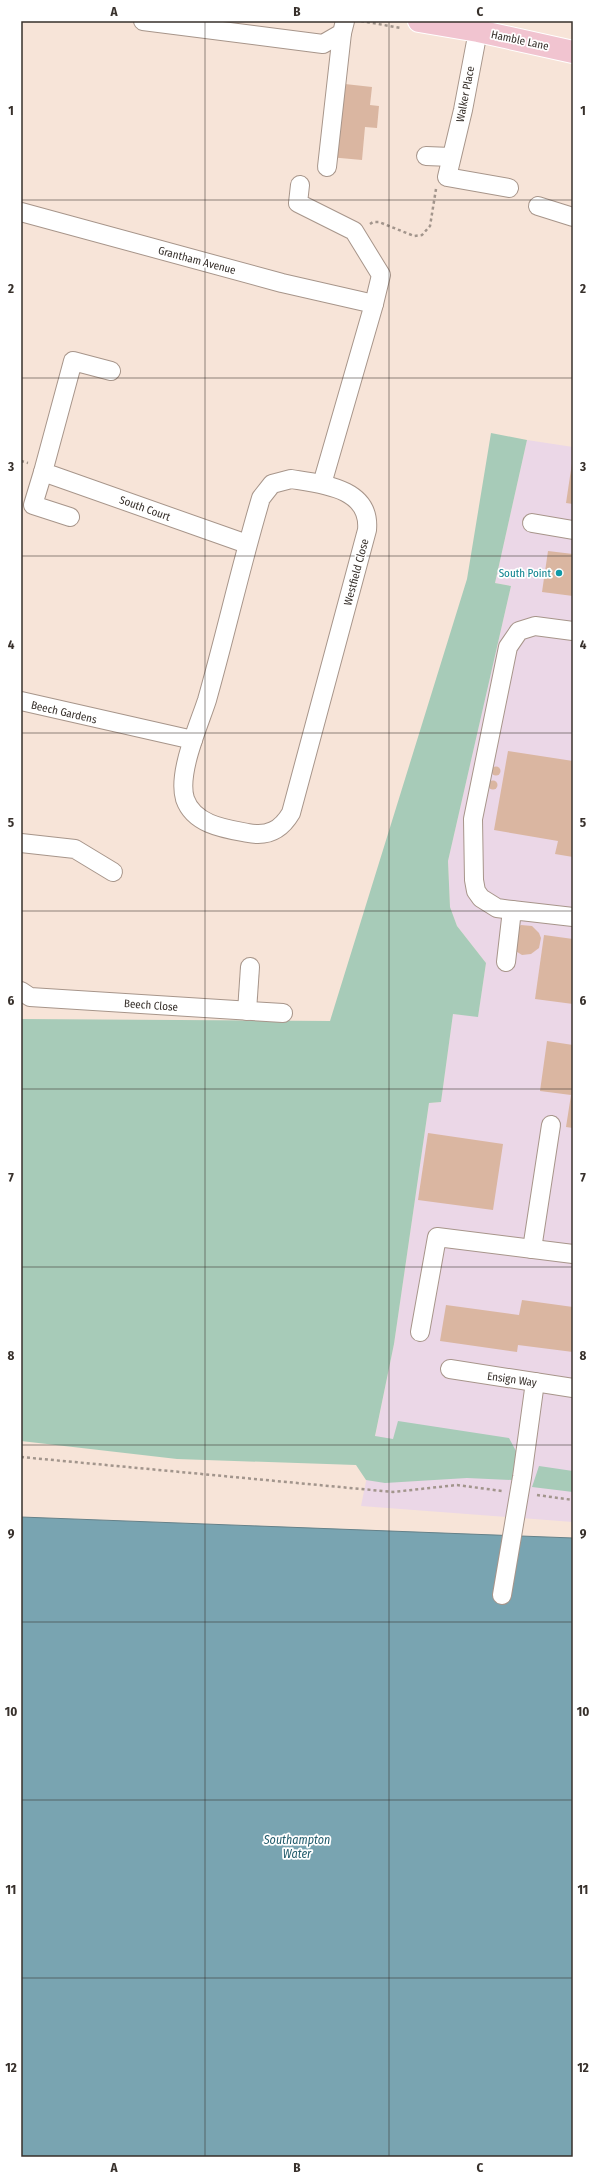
<svg xmlns="http://www.w3.org/2000/svg" width="594" height="2178" viewBox="0 0 594 2178" font-family="'Fira Sans Condensed',sans-serif">
<rect width="100%" height="100%" fill="#f7e4d8"/>
<path fill="#ebd7e7" d="M527,440l46,7v1075l-212,-16 33,-162 35,-241 12,-1 12,-88 25,2 8,-53 -29,-37 -7,-19 -2,-46 63,-275 -16,-3z"/>
<g fill="#a7cbb8">
<path d="M491,433l36,7 -32,143 16,3 -63,275 2,46 7,19 29,37 -8,54 -25,-3 -12,88 -12,1 -35,241 -19,92 18,3 5,-18 111,17 7,13 -4,29 -45,-2 -82,5 -19,-3 -10,-15 -179,-6 -156,-18v-422l309,2 137,-442z"/>
<path d="M539,1466l34,5v21l-41,-5z"/>
</g>
<path fill="#79a4b1" stroke="#658189" d="M21,1517l552,21v619h-552z"/>
<g fill="#dab6a1">
<path d="M336,83l36,4 -2,18 9,1 -2,22 -12,-1 -3,33 -33,-3z"/>
<path d="M572,463h1v41l-7,-1z"/>
<path d="M548,551l25,3v42l-31,-4z"/>
<path d="M508,751l65,10v96l-18,-3 3,-13 -64,-11z"/>
<circle cx="496" cy="771" r="4.5"/>
<circle cx="493" cy="785" r="4.5"/>
<path d="M521,925l11,1 7,7 2,5 -2,10 -8,6 -9,1 -8,-5 3,-22z"/>
<path d="M544,935l29,4v65l-38,-5z"/>
<path d="M547,1041l26,4v83l-7,-1 5,-32 -31,-4z"/>
<path d="M428,1133l75,11 -10,66 -75,-10z"/>
<path d="M522,1300l51,7v45l-55,-7 -1,7 -77,-11 6,-36 73,10z"/>
</g>
<g fill="none" stroke-linecap="round" stroke-linejoin="round">
<g stroke="#a7958a" stroke-width="20">
<g id="minor">
<path d="M143,21l180,23 19,-11 3,-12"/>
<path d="M478,31l-15,79 -16,67 62,11"/>
<path d="M426,156l25,1"/>
<path d="M327,167l15,-134"/>
<path d="M300,185l-2,18 56,28 27,44 -7,29"/>
<path d="M538,206l35,11"/>
<path d="M21,212l261,71 92,21 -52,180"/>
<path d="M111,371l-38,-10 -30,111 204,72"/>
<path d="M43,472l-10,33 37,12"/>
<path d="M291,479c31,5 80,9 76,51l-76,283c-10,17 -23,24 -43,20 -22,-4 -54,-8 -63,-34 -8,-26 14,-74 22,-99 19,-67 34,-135 54,-202l11,-14z"/>
<path d="M532,523l41,7"/>
<path d="M21,701l172,39"/>
<path d="M21,843l54,6 38,23"/>
<path d="M512,910l-15,-2 -16,-10 -5,-7 -2,-11 -1,-61 35,-172 11,-16 16,-5 38,5"/>
<path d="M506,962l6,-52 61,7"/>
<path d="M21,991l9,6 253,16"/>
<path d="M247,1011l3,-44"/>
<path d="M532,1249l19,-124"/>
<path d="M420,1332l17,-95 136,17"/>
<path d="M450,1369l123,19"/>
<path d="M502,1595l20,-118 13,-95"/>
</g>
</g>
<g stroke="#fff" stroke-width="24">
<path id="major" d="M419,21l59,10 95,21"/>
</g>
<g stroke="#a2958c" stroke-width="2.5" stroke-dasharray="3 3" stroke-linecap="butt">
<path d="M361,21l40,7"/>
<path d="M370,224l3,-2h6l35,14 8,-1 8,-9 6,-37"/>
<path d="M21,461l7,2"/>
<path d="M21,1457l372,35 64,-7 45,6"/>
<path d="M537,1495l36,5"/>
</g>
<use href="#minor" stroke="#fff" stroke-width="18"/>
<use href="#major" stroke="#f1c4d0" stroke-width="22"/>
</g>
<path fill="none" stroke="#37302b" stroke-width="1" stroke-opacity="0.55" d="M205,21v2136M389,21v2136M21,200h552M21,378h552M21,556h552M21,733h552M21,911h552M21,1089h552M21,1267h552M21,1445h552M21,1622h552M21,1800h552M21,1978h552"/>
<circle fill="#0f9aa8" stroke="#fff" stroke-width="1.5" cx="559" cy="573" r="4"/>
<g text-anchor="middle" stroke-width="3.5" stroke-linejoin="round" paint-order="stroke">
<g font-size="11" fill="#37302b" stroke="#fff">
<text transform="translate(520 40) rotate(12)" y="4">Hamble Lane</text>
<text transform="translate(465 94) rotate(-79)" y="4">Walker Place</text>
<text transform="translate(197 260) rotate(15)" y="4">Grantham Avenue</text>
<text transform="translate(145 508) rotate(20)" y="4">South Court</text>
<text transform="translate(356 572) rotate(-75)" y="4">Westfield Close</text>
<text transform="translate(64 712) rotate(13)" y="4">Beech Gardens</text>
<text transform="translate(151 1005) rotate(4)" y="4">Beech Close</text>
<text transform="translate(512 1379) rotate(8)" y="4">Ensign Way</text>
</g>
<g font-size="11" fill="#0d838f" stroke="#fff" text-anchor="end">
<text x="551" y="577">South Point</text>
</g>
<g font-size="12" font-style="italic" fill="#215b6b" stroke="#fff">
<text x="297" y="1844">Southampton<tspan x="297" dy="14">Water</tspan></text>
</g>
</g>
<rect width="594" height="2178" fill="none" stroke="#ffffff" stroke-width="44"/>
<rect x="22" y="22" width="550" height="2134" fill="none" stroke="#37302b" stroke-width="1.5"/>
<g font-size="13" text-anchor="middle" font-weight="bold" fill="#37302b">
<text x="114" y="16">A</text>
<text x="297" y="16">B</text>
<text x="480" y="16">C</text>
<text x="11" y="115">1</text>
<text x="583" y="115">1</text>
<text x="11" y="293">2</text>
<text x="583" y="293">2</text>
<text x="11" y="471">3</text>
<text x="583" y="471">3</text>
<text x="11" y="649">4</text>
<text x="583" y="649">4</text>
<text x="11" y="827">5</text>
<text x="583" y="827">5</text>
<text x="11" y="1005">6</text>
<text x="583" y="1005">6</text>
<text x="11" y="1182">7</text>
<text x="583" y="1182">7</text>
<text x="11" y="1360">8</text>
<text x="583" y="1360">8</text>
<text x="11" y="1538">9</text>
<text x="583" y="1538">9</text>
<text x="11" y="1716">10</text>
<text x="583" y="1716">10</text>
<text x="11" y="1894">11</text>
<text x="583" y="1894">11</text>
<text x="11" y="2072">12</text>
<text x="583" y="2072">12</text>
<text x="114" y="2172">A</text>
<text x="297" y="2172">B</text>
<text x="480" y="2172">C</text>
</g>
</svg>
